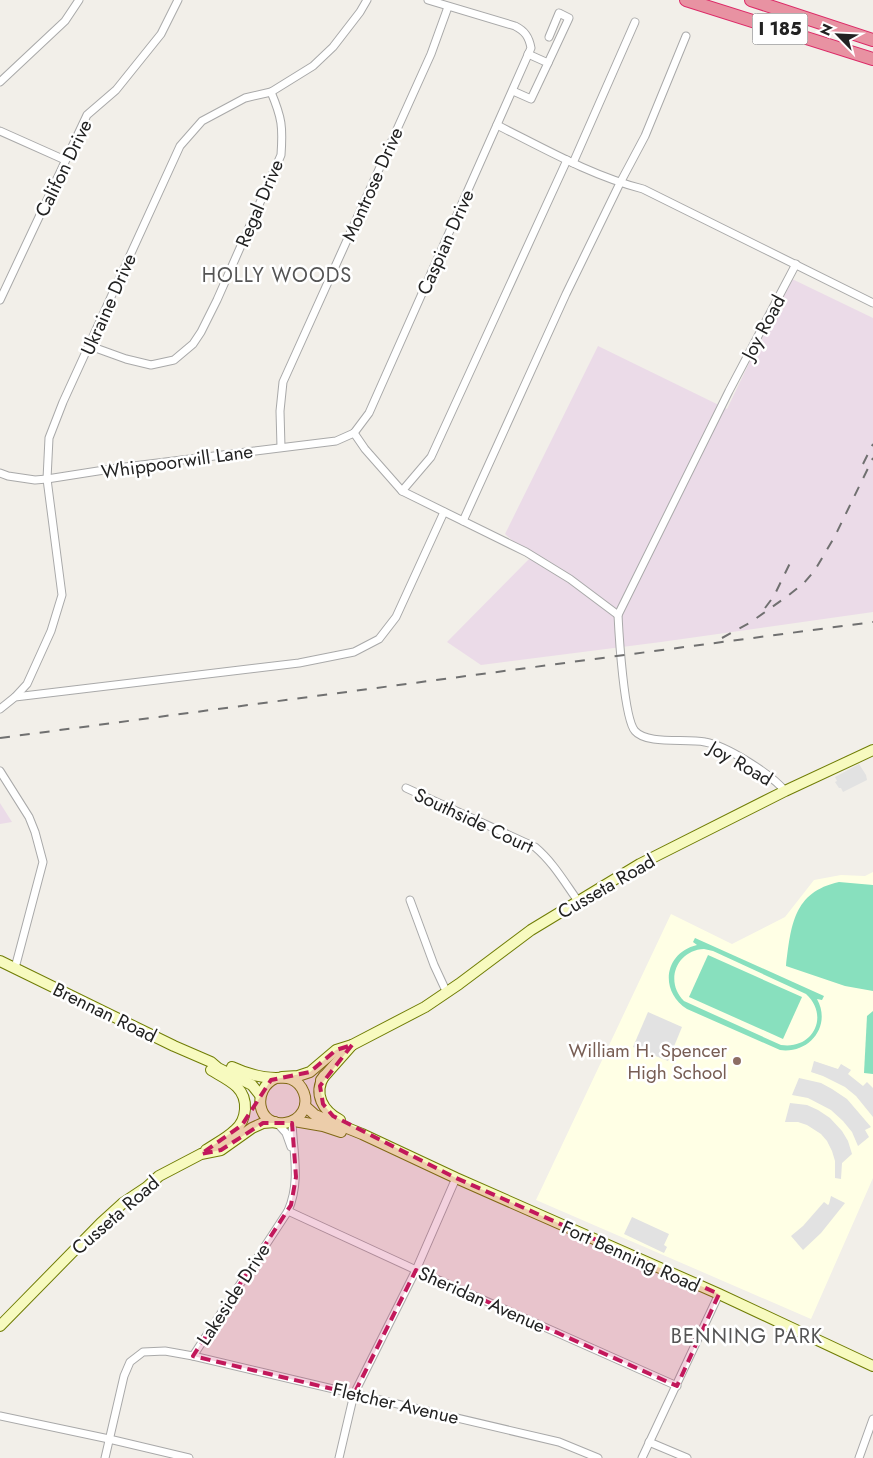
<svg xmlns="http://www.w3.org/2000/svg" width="873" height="1458" viewBox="0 0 873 1458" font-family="Jost,sans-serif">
<rect width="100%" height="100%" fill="#f2efe9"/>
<g fill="#ebdbe8">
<path d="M790,278l83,40v294l-212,30 -180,23 -34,-23 84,-85 -26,-23 93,-188 129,63z"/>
<path d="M0,803l12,19 -12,2z"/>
</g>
<path fill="#ffffe5" d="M873,872v306l-62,141 -275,-119 135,-286 61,30 53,-27 29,-37 27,-5 24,1z"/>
<g fill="#88e0be" fill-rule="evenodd">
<path d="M839,882l34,3v106l-28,-5 -59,-20c5,-40 7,-74 53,-84z"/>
<path d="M695,938l129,58 -2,4 -5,-1c15,27 -8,55 -37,51l-93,-41c-28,-18 -23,-56 10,-64l-4,-3zM704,949l9,2 93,43c24,22 7,56 -25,51l-97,-44c-20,-20 -7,-51 20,-52z"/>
<path d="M708,955l94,42 -19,42 -94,-42z"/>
<path d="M873,1011v63l-9,-1 3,-57z"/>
</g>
<g fill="#e2e2e2">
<path d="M859,764l7,11 1,5 -24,12 -2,-4h-2l-4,-6 2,-1 -2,-4z"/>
<path d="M648,1012l34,15 -14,34 -35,-14z"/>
<path d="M814,1061l24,8 3,-5 10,6 -3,4 15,12 4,-4 6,6v29l-17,-21 -11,-9 -22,-11 -12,-4z"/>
<path d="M799,1078l22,5 11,6 15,10 24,28 -6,3 4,7 -11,9 -6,-14 -9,-11 -12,-11 -23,-12 -16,-3z"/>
<path d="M790,1103l17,2 11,5 12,8 12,13 6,10 4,13 -10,9 -1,16 -6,-1v-17l-3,-10 -5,-10 -6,-7 -14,-9 -9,-3h-13z"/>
<path d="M831,1196l14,7 -24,30 -18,17 -12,-14 12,-10 21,-24 4,3 1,-1z"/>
<path d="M632,1217l37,17 -5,11 3,2 -3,6 -40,-19z"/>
</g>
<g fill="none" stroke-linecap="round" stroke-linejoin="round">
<g stroke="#a9a9a9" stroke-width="9">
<g id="street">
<path d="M548,63l21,-45 -10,-5 -10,24"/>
<path d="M0,82l65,-61 14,-21"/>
<path d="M513,91l18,8 17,-36 -20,-9"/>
<path d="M497,125c48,24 95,51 146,64l230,114"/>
<path d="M0,131l65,29"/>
<path d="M573,163l62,-141"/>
<path d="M0,300l87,-185 29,-25 45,-56 17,-34"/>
<path d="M90,346l36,13 25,6 23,-5 19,-16 8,-12 16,-32 64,-145c2,-28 1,-37 -10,-63"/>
<path d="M354,433l15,-20 162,-365c-2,-11 -6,-17 -16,-22l-87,-26"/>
<path d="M354,433l11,16 37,42 124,61 44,27 48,36"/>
<path d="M281,447l-1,-36 3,-29 148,-328 17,-47"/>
<path d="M0,473l8,3 27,4 12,-1 70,-11 219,-27 18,-8"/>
<path d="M402,491l29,-34 136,-297"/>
<path d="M463,521l103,-227 54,-111 25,-47 41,-100"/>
<path d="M15,697l12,-13 24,-53 11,-36 -15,-116 2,-41 14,-36 117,-256 22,-25 43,-23 26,-6 42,-26 20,-19 27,-35 7,-12"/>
<path d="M0,709l15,-12 284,-34 55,-11 25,-13 17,-22 48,-105"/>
<path d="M0,771l29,46 6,15 8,30 -28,106"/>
<path d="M406,788l129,59c18,15 30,36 43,54"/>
<path d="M785,791c-14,-17 -58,-45 -80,-49 -19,-4 -58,3 -70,-11 -11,-12 -16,-96 -17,-116l111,-224 67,-127"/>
<path d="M410,900l24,65 13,28"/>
<path d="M277,1123l9,10 5,14"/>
<path d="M288,1211l128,59 261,116"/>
<path d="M193,1356l366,86 39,16"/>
<path d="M0,1416l109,23 80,19"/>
<path d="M649,1442l38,16"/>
<path d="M105,1458l19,-82 6,-14 13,-10 22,-1 28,5 95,-145c13,-30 5,-59 4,-90"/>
<path d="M339,1458l15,-64 62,-124 40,-92"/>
<path d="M642,1458l77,-164"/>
<path d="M859,1458l14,-39"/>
</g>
</g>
<g stroke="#707d05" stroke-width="12">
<g id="secondary">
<path d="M0,961l174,85 37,16 7,6 34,17 8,10"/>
<path d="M232,1067c13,6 29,11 44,11 6,0 10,-1 15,1 12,5 18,20 12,32 -4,7 -10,11 -18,12 -28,4 -34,-34 -9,-45"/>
<path d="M324,1076c-11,18 -1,35 16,44"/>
<path d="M282,1077l16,-1 12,-4 26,-22 16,-5 73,-38 34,-23 72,-54 109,-66 145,-73 88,-41"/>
<path d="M321,1080l31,-35"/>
<path d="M305,1106l10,9 47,19 94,44 263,116 154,72"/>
<path d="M294,1121l29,5 18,6"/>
<path d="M206,1150c9,-6 21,-12 29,-20 12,-10 14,-31 2,-43 -7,-7 -18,-12 -26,-17"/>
<path d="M0,1326l101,-103 22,-20 24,-16 12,-11 42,-22 20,-4 31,-22 11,-5 12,-1"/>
</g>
</g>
<g stroke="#dc2a67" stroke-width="14">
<g id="highway">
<path d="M686,0l187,59"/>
<path d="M751,0l122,40"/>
</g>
</g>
<use href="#street" stroke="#fff" stroke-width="7"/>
<use href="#secondary" stroke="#f7fabf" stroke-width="10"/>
<use href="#highway" stroke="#e892a2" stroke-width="12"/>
<g stroke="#707070" stroke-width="2" stroke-dasharray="10 10" stroke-linecap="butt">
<path d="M863,464l10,-20"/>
<path d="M765,608l9,-12 19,-39"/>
<path d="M722,638l29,-16 38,-27 15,-12 11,-13 20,-34 38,-78"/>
<path d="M0,738l873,-116"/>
</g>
</g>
<path fill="#c2185b" fill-opacity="0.2" stroke="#c2185b" stroke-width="4" stroke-dasharray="10 6" stroke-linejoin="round" d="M352,1045l-32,41 3,18 10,12 123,62 263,116 -42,92 -261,-116 -62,124 -161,-38 98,-151 5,-28 -4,-54h-29l-42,27 -20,4 41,-29 29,-45 39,-8 26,-22z"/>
<circle fill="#8d6e63" stroke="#fff" stroke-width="2" cx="737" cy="1061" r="5"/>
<g text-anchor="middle" stroke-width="5" stroke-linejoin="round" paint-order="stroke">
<rect fill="#fff" stroke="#646464" stroke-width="1" x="752.5" y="13.5" width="55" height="31" rx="4"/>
<g font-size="18" font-weight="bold" fill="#222">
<text x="780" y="35">I 185</text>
</g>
<g font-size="19" fill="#222" stroke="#fff">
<text transform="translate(63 168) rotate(-64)" y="7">Califon Drive</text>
<text transform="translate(372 184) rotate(-66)" y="7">Montrose Drive</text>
<text transform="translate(259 203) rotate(-67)" y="7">Regal Drive</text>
<text transform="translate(445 242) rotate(-66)" y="7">Caspian Drive</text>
<text transform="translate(108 304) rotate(-66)" y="7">Ukraine Drive</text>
<text transform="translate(763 327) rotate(-62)" y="7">Joy Road</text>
<text transform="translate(177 461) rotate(-8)" y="7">Whippoorwill Lane</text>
<text transform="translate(741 763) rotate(30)" y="7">Joy Road</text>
<text transform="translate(474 820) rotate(25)" y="7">Southside Court</text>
<text transform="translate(606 886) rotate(-30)" y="7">Cusseta Road</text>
<text transform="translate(105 1012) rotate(26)" y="7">Brennan Road</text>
<text transform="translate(115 1215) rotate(-41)" y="7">Cusseta Road</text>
<text transform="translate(631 1256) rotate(24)" y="7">Fort Benning Road</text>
<text transform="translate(233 1294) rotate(-57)" y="7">Lakeside Drive</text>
<text transform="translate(482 1299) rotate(24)" y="7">Sheridan Avenue</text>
<text transform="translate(396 1403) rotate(13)" y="7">Fletcher Avenue</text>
</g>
<g font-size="19" fill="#785e54" stroke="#fff" text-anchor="end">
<text x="727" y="1057">William H. Spencer<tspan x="727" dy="22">High School</tspan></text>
</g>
<g font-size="20" letter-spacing="1" fill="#555" stroke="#fff">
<text x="277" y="282">HOLLY WOODS</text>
<text x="747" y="1343">BENNING PARK</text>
</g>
</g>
<g transform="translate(838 35) rotate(294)" stroke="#ffffff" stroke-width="4" paint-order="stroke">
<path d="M0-4L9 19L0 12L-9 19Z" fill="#222222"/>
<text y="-8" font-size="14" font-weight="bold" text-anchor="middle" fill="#222222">N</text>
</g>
</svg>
